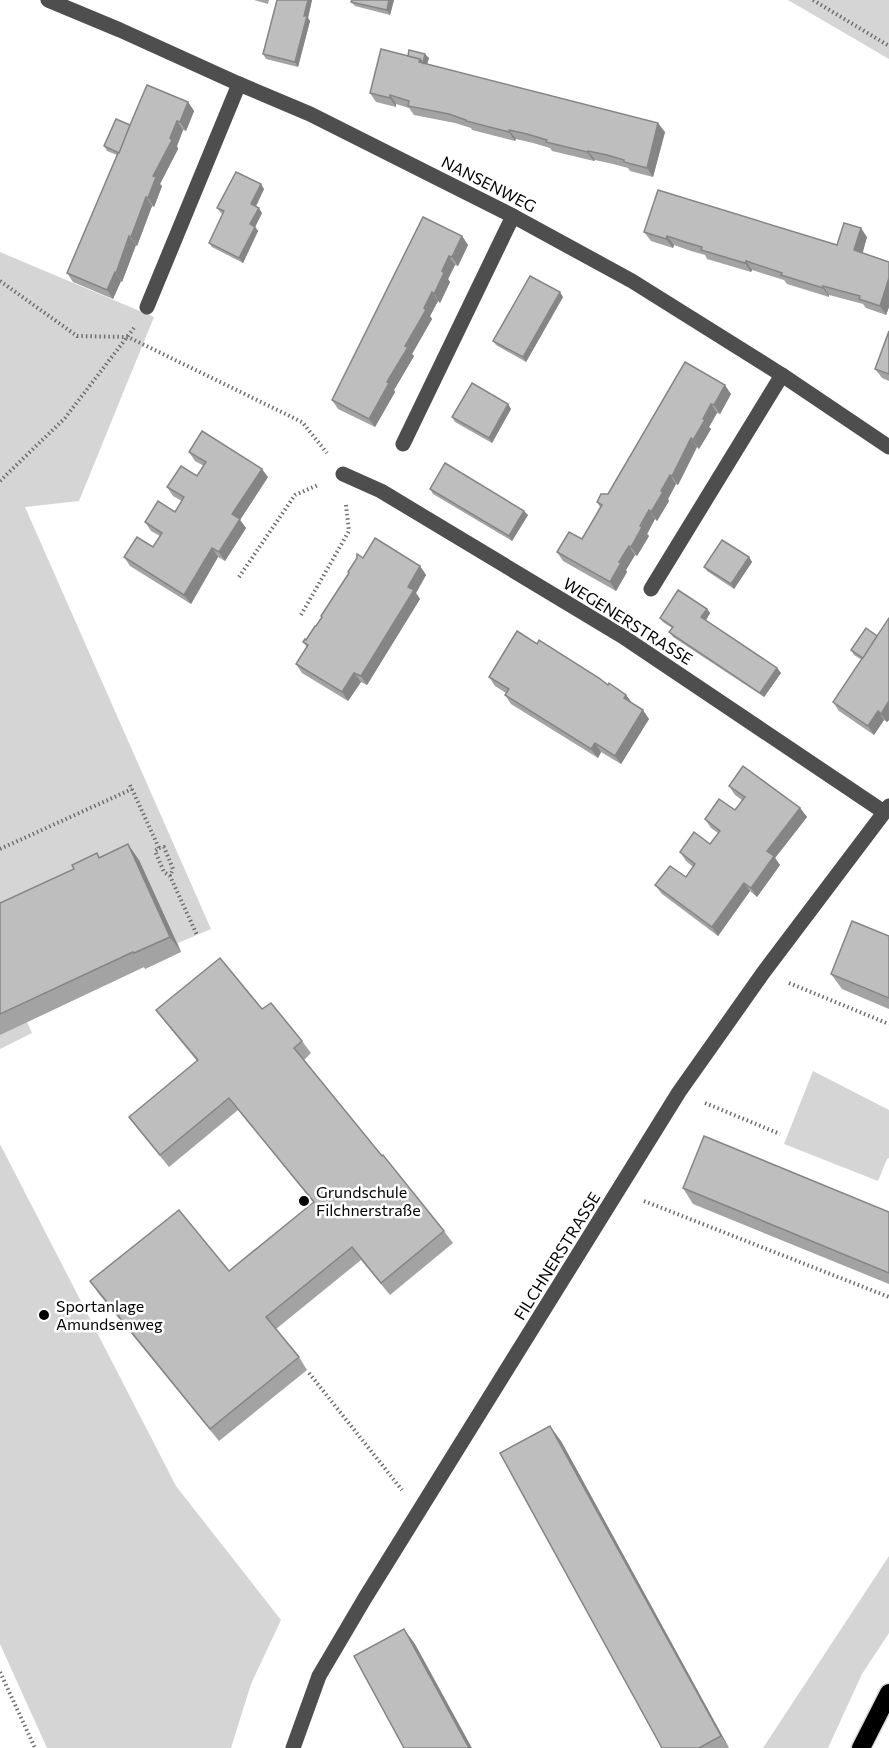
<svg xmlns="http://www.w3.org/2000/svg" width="889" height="1748" viewBox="0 0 889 1748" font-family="Commissioner,sans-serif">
<rect width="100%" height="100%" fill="#fff"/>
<g fill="#d5d5d5">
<path d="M788,0h101v59z"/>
<path d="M0,252l154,65 -75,184 -54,6 186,422 -33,14 3,9 -36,17 -1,-2 -117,55 5,11 -32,16z"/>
<path d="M813,1071l76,39v48l-2,1 -9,22 -94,-37z"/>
<path d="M0,1144l176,342 105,134 -30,64 -20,64h-184l-47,-104z"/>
<path d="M889,1556v77l-27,41 -34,74h-65z"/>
</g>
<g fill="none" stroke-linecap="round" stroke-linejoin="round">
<g stroke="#dbdbdb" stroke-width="21">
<path id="highway" d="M861,1748l28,-55"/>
</g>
<g stroke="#707070" stroke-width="4" stroke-dasharray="1.5 3" stroke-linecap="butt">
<path d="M813,0l76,46"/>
<path d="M0,281l77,55 51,1 174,85 25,31"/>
<path d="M0,481l65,-63 69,-90"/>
<path d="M239,577l56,-82 23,-10"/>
<path d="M301,615l48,-84 -3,-26"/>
<path d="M130,785l29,63 -4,3 9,21 6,4 27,59"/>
<path d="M159,848l5,-1 9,22 -3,7"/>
<path d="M0,849l132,-60"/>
<path d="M789,983l100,41"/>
<path d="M705,1103l75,31"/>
<path d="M644,1201l245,96"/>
<path d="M309,1373l93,117"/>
<path d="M0,1672l35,76"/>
</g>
<g stroke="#4e4e4e" stroke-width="15">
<path d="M48,0l72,30 119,54 71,30 203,102 119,65 150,94 107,72"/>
<path d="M147,307l92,-223"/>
<path d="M403,444l110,-228"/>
<path d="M343,474l38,17 241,145 262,176"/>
<path d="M651,589l131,-214"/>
<path d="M293,1748l26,-72 46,-78 314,-506 84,-119 126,-167"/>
</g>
<use href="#highway" stroke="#000" stroke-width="18"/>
</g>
<g fill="#a3a3a3">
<path d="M254,0h15l-1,4z"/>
<path d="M277,0h35l-4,18 2,3 -12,46 -32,-8 -3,-5z"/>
<path d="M394,0l-4,15 -35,-9 -4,-4z"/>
<path d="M429,58l-2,6 238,68 -12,45 -23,-6 -2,-3 -15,-4 -18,-4 -1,1 -42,-10 -2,-3 -17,-5 -17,-4 -1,2 -43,-11 -1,-2 -16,-5 -41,-8 -5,-7 -13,-4v3l-20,-5 -6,-9z"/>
<path d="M188,102l6,9 -8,20 -3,-1 -6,16 1,3 -18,35 2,2 -8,21 -2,-1 -15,40 -1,-1 -14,37 -1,-1 -8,18 -40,-17 -6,-9 50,-118 -10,-4 -3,-5 26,-21z"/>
<path d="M264,189l-8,18 6,6 -7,14 3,4 -15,32 -31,-16 -3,-4 14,-29 -2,-1 -4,-5z"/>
<path d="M644,232l193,13 30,-8 -5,16 27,9v45l-3,8 -20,-7 -3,-4 -34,-9v2l-42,-13 -3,-4 -32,-10 -1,2 -44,-13 -2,-4 -14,-4 -17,-6 -1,3 -22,-7z"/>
<path d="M462,236l6,9 -10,21 -3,-1 -7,14 2,3 -10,21 -2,-2 -8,15 2,3 -20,35 2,2 -20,34 1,2 -20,35 -37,-18 -6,-9z"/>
<path d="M563,297l-37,65 -30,-17 -3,-4z"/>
<path d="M889,331v50l-7,-3 -7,-9z"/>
<path d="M685,362l46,32 -11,20 -3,-1 -8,14 2,2 -12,20 -2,-2 -19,38 -2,-1 -8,15 1,2 -12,20 -2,-2 -8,15 2,2 -12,20 -2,-1 -9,15 1,2 -11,19 -53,-30 -6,-9 25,-13 18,-32 -3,-5 11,-8z"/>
<path d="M508,404l3,5 -19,34 -37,-21 -3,-5z"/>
<path d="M189,452l79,25 -28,43 6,8 -21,33 -7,-4 -27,47 -61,-38 -6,-9 29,-10 7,-11 -9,-5 -6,-9 30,-10 7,-11 -9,-5 -6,-9 30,-11 7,-10 -9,-5z"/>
<path d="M430,489l98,26 -16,26 -79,-47z"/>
<path d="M749,557l3,5 -18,27 -27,-18 -3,-4z"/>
<path d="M363,558l57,8 6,9 -10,18 4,6 -53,86 -6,-3 -13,19 -46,-28 -6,-9 11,-17 -4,-5 3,-2 10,-14z"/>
<path d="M707,609l3,4 -4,7 71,48 4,5 -17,24 -91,-60 -4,-5 3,-4 -9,-6 -3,-4z"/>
<path d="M889,618v102l-2,2 -3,-2 -10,15 -35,-24 -6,-9 29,-42 -8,-5 -3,-5 26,-14z"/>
<path d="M537,644l89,51 6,8 17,16 -28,45 -20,-12 -3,6 -87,-54 -6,-9 1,-2 -11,-7 -6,-9z"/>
<path d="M729,786l71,22 7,9 -32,41 5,7 -23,32 -7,-6 -32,45 -56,-42 -7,-9 31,-8 7,-10 -7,-6 -6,-9 30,-8 8,-11 -7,-5 -6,-9 30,-9 7,-10 -7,-5z"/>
<path d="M100,858l39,2 42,92 -36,17 -1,-2 -144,68v-132z"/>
<path d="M889,936v73l-47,-20 -11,-15z"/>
<path d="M262,1009l40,32 9,12 -7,7 140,171 9,12 -63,52 -29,-35 -85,69 23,28 8,13 -88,71 -120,-147 -9,-13 139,-10 85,-68 -76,-93 -69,57 -31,-38 -9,-12 68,-56 -32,-39 -9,-12z"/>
<path d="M683,1188l206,24v72l-196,-80z"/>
<path d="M561,1441l168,307h-67z"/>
</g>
<g fill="#858585">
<path d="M308,0h4l-4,18 2,3 -12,46 -3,-5 9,-46z"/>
<path d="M389,0h5l-4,15 -3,-5z"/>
<path d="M425,54l4,4 -4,13 -6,-9 1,-3z"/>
<path d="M390,95l6,9v3l-6,-9z"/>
<path d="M188,102l6,9 -8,20 -6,-9z"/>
<path d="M177,121l6,9 -6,16 1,3 -18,35 2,2 -8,21 -6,-9 5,-22z"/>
<path d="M658,123l7,9 -12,45 -6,-9z"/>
<path d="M509,130l7,9 -1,2 -6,-9z"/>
<path d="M588,151l7,9 -1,1 -7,-9z"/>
<path d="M261,184l3,5 -10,20 -3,-5z"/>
<path d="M146,197l6,9 -15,40 -6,-9z"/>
<path d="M259,208l3,5 -8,16 -4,-5z"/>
<path d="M255,227l3,4 -15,32 -4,-5z"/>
<path d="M861,228l6,9 -6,22 -7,-9z"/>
<path d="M129,236l7,9 -14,37 -6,-9z"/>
<path d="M462,236l6,9 -10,21 -6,-9z"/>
<path d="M667,236l7,9 -1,3 -7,-9z"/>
<path d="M449,256l6,9 -7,14 2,3 -10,21 -6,-9 8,-23z"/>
<path d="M746,261l6,9 -1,2 -6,-9z"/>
<path d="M115,272l6,9 -8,18 -6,-9z"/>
<path d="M889,278v29l-3,8 -6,-9z"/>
<path d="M823,286l6,9v2l-6,-9z"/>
<path d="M432,292l6,9 -8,15 2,3 -20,35 2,2 -20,34 1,2 -20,35 -6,-8z"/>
<path d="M560,292l3,5 -37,65 -3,-5z"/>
<path d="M725,385l6,9 -11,20 -6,-9z"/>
<path d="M508,404l3,5 -19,34 -3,-5z"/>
<path d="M711,404l6,9 -8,14 2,2 -12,20 -6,-9 10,-21z"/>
<path d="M691,438l6,9 -19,38 -6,-9z"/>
<path d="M262,469l6,8 -28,43 6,8 -21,33 -6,-9 13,-38z"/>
<path d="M670,475l6,9 -8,15 1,2 -12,20 -6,-9 10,-21z"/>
<path d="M649,510l6,9 -8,15 2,2 -12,20 -6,-9z"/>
<path d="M524,511l4,4 -16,26 -3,-5z"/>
<path d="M629,546l6,9 -9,15 1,2 -11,19 -6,-9 9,-20z"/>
<path d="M212,548l6,9 -27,47 -7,-9z"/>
<path d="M749,557l3,5 -18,27 -3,-5z"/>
<path d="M420,566l6,9 -10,18 4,6 -53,86 -6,-9 47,-89z"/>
<path d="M707,609l3,4 -5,9 -4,-5z"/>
<path d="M777,668l4,5 -17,24 -4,-4z"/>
<path d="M354,673l7,9 -13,19 -6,-9z"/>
<path d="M626,695l6,8 -8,-5z"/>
<path d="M889,701v19l-2,2 -6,-8z"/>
<path d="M643,710l6,9 -28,45 -6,-8z"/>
<path d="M878,711l6,9 -10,15 -6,-9z"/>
<path d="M595,743l6,9 -3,6 -7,-9z"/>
<path d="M800,808l7,9 -32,41 5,7 -23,32 -6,-9 16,-37z"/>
<path d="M128,844l11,16 42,92 -11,-15z"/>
<path d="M744,883l6,8 -32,45 -6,-9z"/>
<path d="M550,1426l11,15 168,307 -8,-12z"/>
<path d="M404,1629l11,15 57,104h-3z"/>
</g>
<g fill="#bebebe" stroke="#858585" stroke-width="1.5">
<path d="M277,0h31l-4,16h3l-12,46 -32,-8z"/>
<path d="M352,0h37l-2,10 -36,-8z"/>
<path d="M381,49l39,10 -1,3 239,61 -11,45 -23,-6v-2l-17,-5 -19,-4 -1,1 -41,-10 1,-2 -20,-6 -18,-4v2l-43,-11v-1l-17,-6 -41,-8 1,-5 -19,-6v3l-20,-5z"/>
<path d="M409,50l16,4 -2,9 -3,-4 -12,-3z"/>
<path d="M147,85l41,17 -8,20 -3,-1 -7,17 2,2 -19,36 3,1 -8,21 -2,-1 -15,40 -2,-1 -13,37 -1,-1 -8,18 -40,-17z"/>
<path d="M116,119l14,6 -11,28 -15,-7z"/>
<path d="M236,172l25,12 -10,20 8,4 -9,16 5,3 -16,31 -30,-15 15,-32 -7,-3z"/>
<path d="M658,190l179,55 7,-22 17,5 -7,22 35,12v16l-9,28 -21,-7 1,-3 -37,-10v2l-42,-13 1,-2 -36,-12 -1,2 -44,-13 1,-3 -17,-5 -18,-6 -1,3 -22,-7z"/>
<path d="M423,217l39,19 -10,21 -3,-1 -7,15 2,2 -10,21 -2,-2 -8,16 2,2 -21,36 3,1 -21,35 2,1 -20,36 -37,-19z"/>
<path d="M530,276l30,16 -37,65 -30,-16z"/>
<path d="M889,331v43l-14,-5z"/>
<path d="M685,362l40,23 -11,20 -3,-1 -8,15 2,1 -12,20 -2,-2 -19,38 -2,-1 -9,16 2,1 -12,20 -2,-2 -9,16 2,1 -11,20 -2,-1 -10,16 2,1 -11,19 -53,-30 12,-20 13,7 20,-34 -5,-3 4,-8h7z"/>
<path d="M472,383l36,21 -19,34 -37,-21z"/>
<path d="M202,431l60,38 -30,45 8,5 -21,33 -7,-4 -28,47 -60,-38 13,-20 16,10 9,-14 -17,-11 13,-21 17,11 9,-15 -17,-10 14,-21 16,10 9,-14 -17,-10z"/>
<path d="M445,463l79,48 -15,25 -79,-47z"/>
<path d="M375,538l45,28 -12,21 6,3 -53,86 -7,-3 -12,19 -46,-28 12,-19 -5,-3 2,-3 1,1 9,-14h1l6,-9 -1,-1 28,-43 -1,-1 9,-14v-4l6,4z"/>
<path d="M722,540l27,17 -18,27 -27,-17z"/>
<path d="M678,590l29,19 -6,8 76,51 -17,25 -91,-61 4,-5 -13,-9z"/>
<path d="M889,618v83l-8,13 -3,-3 -10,15 -35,-24z"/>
<path d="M866,628l11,8 -14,22 -12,-8z"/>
<path d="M517,631l20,13 2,-4 60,38 9,7 1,-2 17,12 -2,3 19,12 -28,46 -20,-13 -4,6 -86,-54 4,-6 -20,-12z"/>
<path d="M743,766l57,42 -33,43 7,5 -23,32 -7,-5 -32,44 -57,-42 15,-19 16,11 9,-13 -15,-12 14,-20 16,12 10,-13 -15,-12 14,-20 16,11 10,-13 -16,-11z"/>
<path d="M128,844l42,93 -36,16 -1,-1 -133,62v-111l74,-34 -2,-4 25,-12 2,5z"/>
<path d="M852,921l37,15v62l-58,-24z"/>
<path d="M220,958l42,51 9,-6 31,38 -8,7 88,108 1,-1 61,76 -63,52 -29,-36 -86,70 33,40 -89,72 -120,-148 89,-71 50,61 85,-69 -85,-104 -69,57 -31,-38 69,-57 -42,-50z"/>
<path d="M704,1136l185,76v61l-206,-85z"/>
<path d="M550,1426l171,310 -22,12h-37l-162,-295z"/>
<path d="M404,1629l65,119h-65l-50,-92z"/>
</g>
<g fill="#000" stroke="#fff" stroke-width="2">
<circle cx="304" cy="1201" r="6"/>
<circle cx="44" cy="1315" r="6"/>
</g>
<g text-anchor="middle" stroke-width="5" stroke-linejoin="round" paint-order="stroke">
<g font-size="16" fill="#000" stroke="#fff">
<text transform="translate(489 184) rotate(27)" y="6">NANSENWEG</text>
<text transform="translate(628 621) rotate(32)" y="6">WEGENERSTRASSE</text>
<text transform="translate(557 1256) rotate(-58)" y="6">FILCHNERSTRASSE</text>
</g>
<g font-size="16" fill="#000" stroke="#fff" text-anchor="start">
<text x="316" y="1198">Grundschule<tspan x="316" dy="18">Filchnerstraße</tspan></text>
<text x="56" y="1312">Sportanlage<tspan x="56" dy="18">Amundsenweg</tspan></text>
</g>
</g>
</svg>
